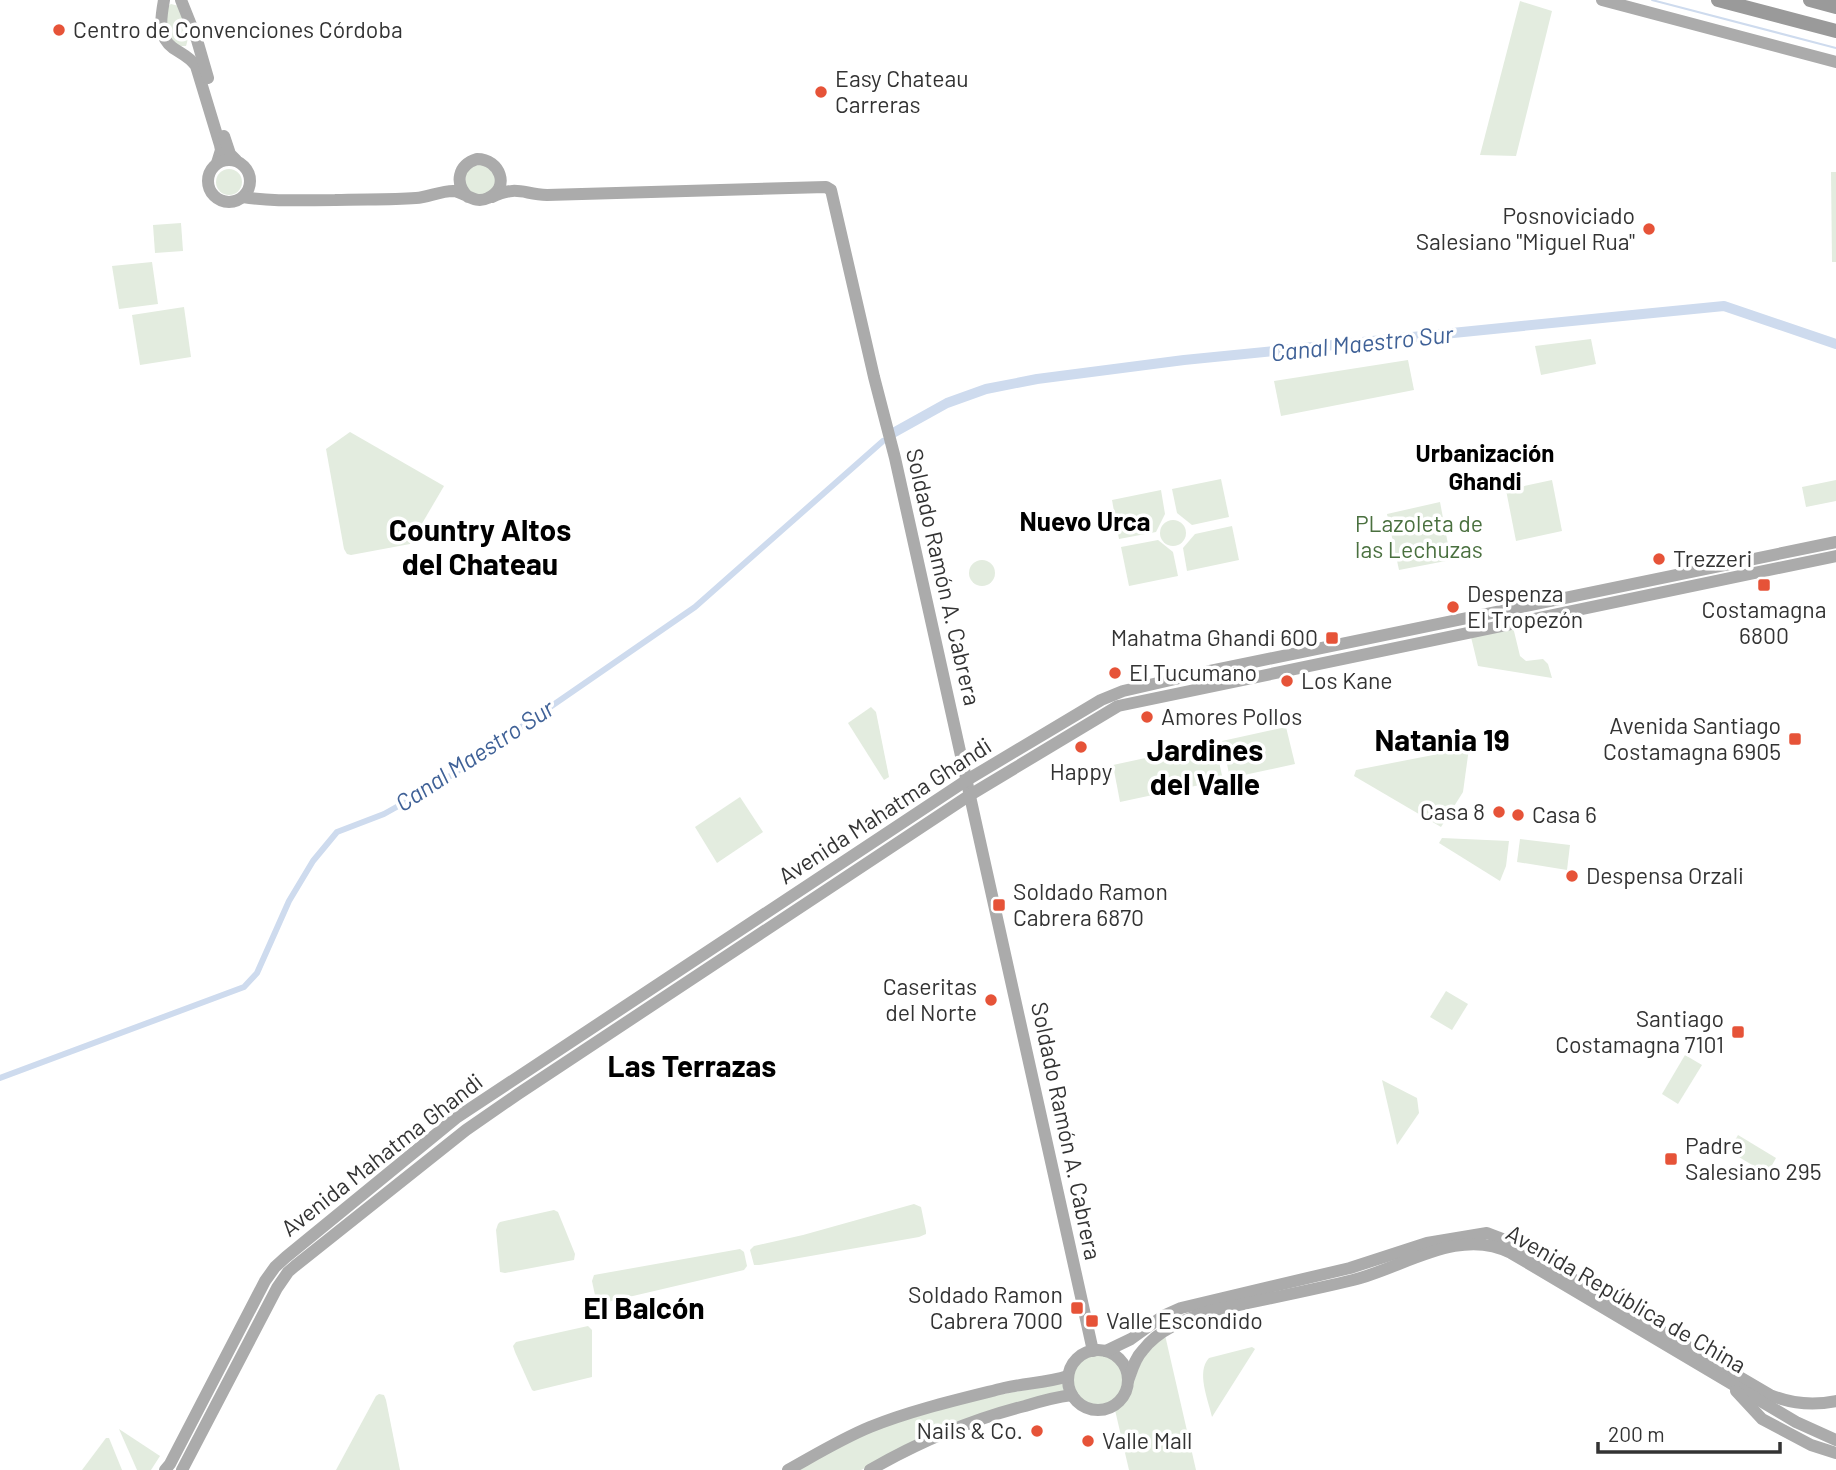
<svg xmlns="http://www.w3.org/2000/svg" width="1836" height="1470" viewBox="0 0 1836 1470" font-family="Barlow,sans-serif">
<rect width="100%" height="100%" fill="#fff"/>
<g fill="#e3ecdf">
<path d="M1520,1l32,10 -36,145 -36,-1z"/>
<path d="M171,4l8,2c4,12 12,29 7,40h-8l-13,-14 2,-25z"/>
<path d="M486,163l11,17 -8,14 -17,1 -7,-5 1,-22z"/>
<circle cx="229" cy="182" r="13"/>
<path d="M1831,172h5v90h-4z"/>
<path d="M181,223l2,28 -28,2 -2,-28z"/>
<path d="M152,262l6,42 -39,5 -7,-43z"/>
<path d="M184,307l7,50 -51,8 -8,-50z"/>
<path d="M1591,339l5,25 -55,11 -6,-29z"/>
<path d="M1408,360l6,30 -133,26 -7,-35z"/>
<path d="M350,432l94,54 -34,58 -59,11 -4,-1 -3,-5 -18,-100z"/>
<path d="M1221,479l8,38 -37,8 -15,-12 -5,-24z"/>
<path d="M1552,480l10,51 -46,10 -10,-51z"/>
<path d="M1836,480v21l-30,6 -4,-20z"/>
<path d="M1161,490l4,24 -9,18 -37,7 -7,-39z"/>
<path d="M1440,502l11,58 -52,10 -12,-56z"/>
<circle cx="1173" cy="533" r="13"/>
<path d="M1232,526l7,34 -52,11 -4,-23 12,-14z"/>
<path d="M1158,540l15,12 5,24 -49,10 -8,-39z"/>
<circle cx="982" cy="573" r="13"/>
<path d="M1513,627l7,29 6,5 17,-2 5,5 4,14 -74,-12 -7,-29z"/>
<path d="M871,707l5,5 13,65 -5,3 -36,-57z"/>
<path d="M1286,727l9,37 -65,14 -8,-37z"/>
<path d="M1215,743l8,37 -103,22 -7,-37z"/>
<path d="M1469,748l-6,44 -22,35 -87,-51 2,-6z"/>
<path d="M740,797l23,35 -46,31 -22,-36z"/>
<path d="M1442,838l67,3 -3,25 -6,15 -61,-38z"/>
<path d="M1520,839l50,6 -3,25 -50,-8z"/>
<path d="M1446,991l22,13 -16,26 -22,-13z"/>
<path d="M1685,1055l17,10 -24,39 -16,-10z"/>
<path d="M1382,1080l35,18 2,15 -22,32z"/>
<path d="M1738,1135l38,23 -9,16 -38,-23z"/>
<path d="M914,1204l7,3 5,24v3l-7,3 -160,28h-5l-4,-15 4,-4 49,-11z"/>
<path d="M554,1210l4,2 17,42 -1,6 -69,13 -5,-1 -4,-42 2,-6 2,-2z"/>
<path d="M740,1249l4,3 3,14 -3,4 -141,33 -6,-1 -1,-2 -4,-19 2,-6z"/>
<path d="M588,1326l4,4v47l-58,14 -2,-1 -17,-38 -2,-6 3,-4z"/>
<path d="M1165,1335l31,135h-67l-14,-60c19,-12 17,-30 27,-49 5,-10 15,-18 23,-26z"/>
<path d="M1252,1347l3,2 -43,68c-4,-18 -16,-45 -3,-59z"/>
<circle cx="1097" cy="1378" r="27"/>
<path d="M1063,1383l3,4 -1,4 -144,50 -60,29h-66c34,-18 72,-40 109,-51 52,-17 105,-26 159,-36z"/>
<path d="M379,1394l5,1 2,5 14,70h-64l40,-74z"/>
<path d="M119,1429l41,27 -9,14h-14z"/>
<path d="M106,1438h3l13,32h-40z"/>
</g>
<g fill="none" stroke-linecap="round" stroke-linejoin="round">
<path stroke="#cedbee" stroke-width="2" d="M1652,0l184,48"/>
<path stroke="#cedbee" stroke-width="6" d="M0,1078l244,-91 13,-14 32,-72 24,-40 24,-29 47,-18 59,-33 252,-174 188,-166"/>
<path stroke="#cedbee" stroke-width="10" d="M893,433l54,-30 39,-14 51,-10 147,-19 418,-42 122,-12 112,38"/>
<g stroke="#ababab" stroke-width="12">
<path d="M164,0c-3,17 -7,36 9,48 9,6 17,9 23,18l24,79 1,5 -4,13"/>
<path d="M181,0l16,40 11,38"/>
<path d="M1602,0l234,62"/>
<path d="M224,136l6,18 6,6"/>
<circle cx="229" cy="181" r="21"/>
<path d="M243,197c31,5 61,3 92,3 27,-1 54,0 81,-2 12,-1 25,-7 37,-7 13,1 21,14 35,7 23,-10 12,-39 -11,-39 -19,6 -23,24 -9,38"/>
<path d="M492,197c26,-12 30,-3 55,-2l279,-8 5,3 43,187 21,81 198,893"/>
<circle cx="1098" cy="1380" r="30"/>
<path d="M1106,1351l25,-12 32,-23 18,-8 169,-40 77,-25 60,-10 21,8 262,154c22,9 43,11 66,6"/>
<path d="M1128,1381c4,-11 7,-23 15,-31 15,-20 41,-30 64,-38 48,-11 97,-20 146,-32 50,-12 106,-54 158,-27l285,169 40,18"/>
<path d="M1736,1391l26,28 49,26 25,8"/>
<path d="M165,1470l5,-6 95,-183 10,-14 11,-10 170,-139 511,-338 134,-80 22,-9 87,-20 626,-129"/>
<path d="M182,1470l95,-182 11,-16 7,-6 171,-136 52,-36 452,-299 148,-89 718,-150"/>
<path d="M788,1470c27,-15 53,-31 82,-43 42,-17 90,-28 134,-39 22,-5 43,-5 64,-12"/>
<path d="M870,1470c49,-28 100,-50 155,-64 16,-5 31,-9 47,-11"/>
</g>
<g stroke="#9a9a9a" stroke-width="14">
<path d="M1718,0l118,31"/>
<path d="M1810,0l26,7"/>
</g>
</g>
<g fill="#e65338" stroke="#fff" stroke-width="2.5">
<circle cx="59" cy="30" r="7"/>
<circle cx="821" cy="92" r="7"/>
<circle cx="1649" cy="229" r="7"/>
<circle cx="1659" cy="559" r="7"/>
<rect x="1757" y="578" width="14" height="14" rx="3.5"/>
<circle cx="1453" cy="607" r="7"/>
<rect x="1325" y="631" width="14" height="14" rx="3.5"/>
<circle cx="1115" cy="673" r="7"/>
<circle cx="1287" cy="681" r="7"/>
<circle cx="1147" cy="717" r="7"/>
<rect x="1788" y="732" width="14" height="14" rx="3.5"/>
<circle cx="1081" cy="747" r="7"/>
<circle cx="1499" cy="812" r="7"/>
<circle cx="1518" cy="815" r="7"/>
<circle cx="1572" cy="876" r="7"/>
<rect x="992" y="898" width="14" height="14" rx="3.5"/>
<circle cx="991" cy="1000" r="7"/>
<rect x="1731" y="1025" width="14" height="14" rx="3.5"/>
<rect x="1664" y="1152" width="14" height="14" rx="3.5"/>
<rect x="1070" y="1301" width="14" height="14" rx="3.5"/>
<rect x="1085" y="1314" width="14" height="14" rx="3.5"/>
<circle cx="1037" cy="1431" r="7"/>
<circle cx="1088" cy="1441" r="7"/>
</g>
<g text-anchor="middle" stroke-width="7" stroke-linejoin="round" paint-order="stroke">
<g font-size="23" fill="#333" stroke="#fff" text-anchor="start">
<text x="73" y="38">Centro de Convenciones Córdoba</text>
<text x="835" y="87">Easy Chateau<tspan x="835" dy="26">Carreras</tspan></text>
<text x="1635" y="224" text-anchor="end">Posnoviciado<tspan x="1635" dy="26">Salesiano "Miguel Rua"</tspan></text>
<text x="1673" y="567">Trezzeri</text>
<text x="1467" y="602">Despenza<tspan x="1467" dy="26">El Tropezón</tspan></text>
<text x="1764" y="618" text-anchor="middle">Costamagna<tspan x="1764" dy="26">6800</tspan></text>
<text x="1318" y="646" text-anchor="end">Mahatma Ghandi 600</text>
<text x="1129" y="681">El Tucumano</text>
<text x="1301" y="689">Los Kane</text>
<text x="1161" y="725">Amores Pollos</text>
<text x="1781" y="734" text-anchor="end">Avenida Santiago<tspan x="1781" dy="26">Costamagna 6905</tspan></text>
<text x="1081" y="780" text-anchor="middle">Happy</text>
<text x="1485" y="820" text-anchor="end">Casa 8</text>
<text x="1532" y="823">Casa 6</text>
<text x="1586" y="884">Despensa Orzali</text>
<text x="1013" y="900">Soldado Ramon<tspan x="1013" dy="26">Cabrera 6870</tspan></text>
<text x="977" y="995" text-anchor="end">Caseritas<tspan x="977" dy="26">del Norte</tspan></text>
<text x="1724" y="1027" text-anchor="end">Santiago<tspan x="1724" dy="26">Costamagna 7101</tspan></text>
<text x="1685" y="1154">Padre<tspan x="1685" dy="26">Salesiano 295</tspan></text>
<text x="1063" y="1303" text-anchor="end">Soldado Ramon<tspan x="1063" dy="26">Cabrera 7000</tspan></text>
<text x="1106" y="1329">Valle Escondido</text>
<text x="1023" y="1439" text-anchor="end">Nails &amp; Co.</text>
<text x="1102" y="1449">Valle Mall</text>
</g>
<g font-size="23" fill="#4a703f" stroke="#fff">
<text x="1419" y="532">PLazoleta de<tspan x="1419" dy="26">las Lechuzas</tspan></text>
</g>
<g font-size="23" fill="#333" stroke="#fff">
<text transform="translate(943 577) rotate(77)" y="8">Soldado Ramón A. Cabrera</text>
<text transform="translate(885 811) rotate(-33)" y="8">Avenida Mahatma Ghandi</text>
<text transform="translate(1066 1131) rotate(78)" y="8">Soldado Ramón A. Cabrera</text>
<text transform="translate(382 1155) rotate(-38)" y="8">Avenida Mahatma Ghandi</text>
<text transform="translate(1626 1299) rotate(30)" y="8">Avenida República de China</text>
</g>
<g font-size="24" font-style="italic" fill="#3f6197" stroke="#fff">
<text transform="translate(1362 344) rotate(-6)" y="8">Canal Maestro Sur</text>
<text transform="translate(475 756) rotate(-33)" y="8">Canal Maestro Sur</text>
</g>
<g font-size="24" font-weight="bold" fill="#000" stroke="#fff">
<text x="1485" y="462">Urbanización<tspan x="1485" dy="28">Ghandi</tspan></text>
</g>
<g font-size="26" font-weight="bold" fill="#000" stroke="#fff">
<text x="1085" y="531">Nuevo Urca</text>
</g>
<g font-size="30" font-weight="bold" fill="#000" stroke="#fff">
<text x="480" y="541">Country Altos<tspan x="480" dy="34">del Chateau</tspan></text>
<text x="1442" y="751">Natania 19</text>
<text x="1205" y="761">Jardines<tspan x="1205" dy="34">del Valle</tspan></text>
<text x="692" y="1077">Las Terrazas</text>
<text x="644" y="1319">El Balcón</text>
</g>
</g>
<path d="M1598 1442v10h182v-10" fill="none" stroke="#333333" stroke-width="3.5"/>
<text x="1608" y="1442" font-size="21" fill="#333333" stroke="#ffffff" stroke-width="5" paint-order="stroke">200 m</text>
</svg>
